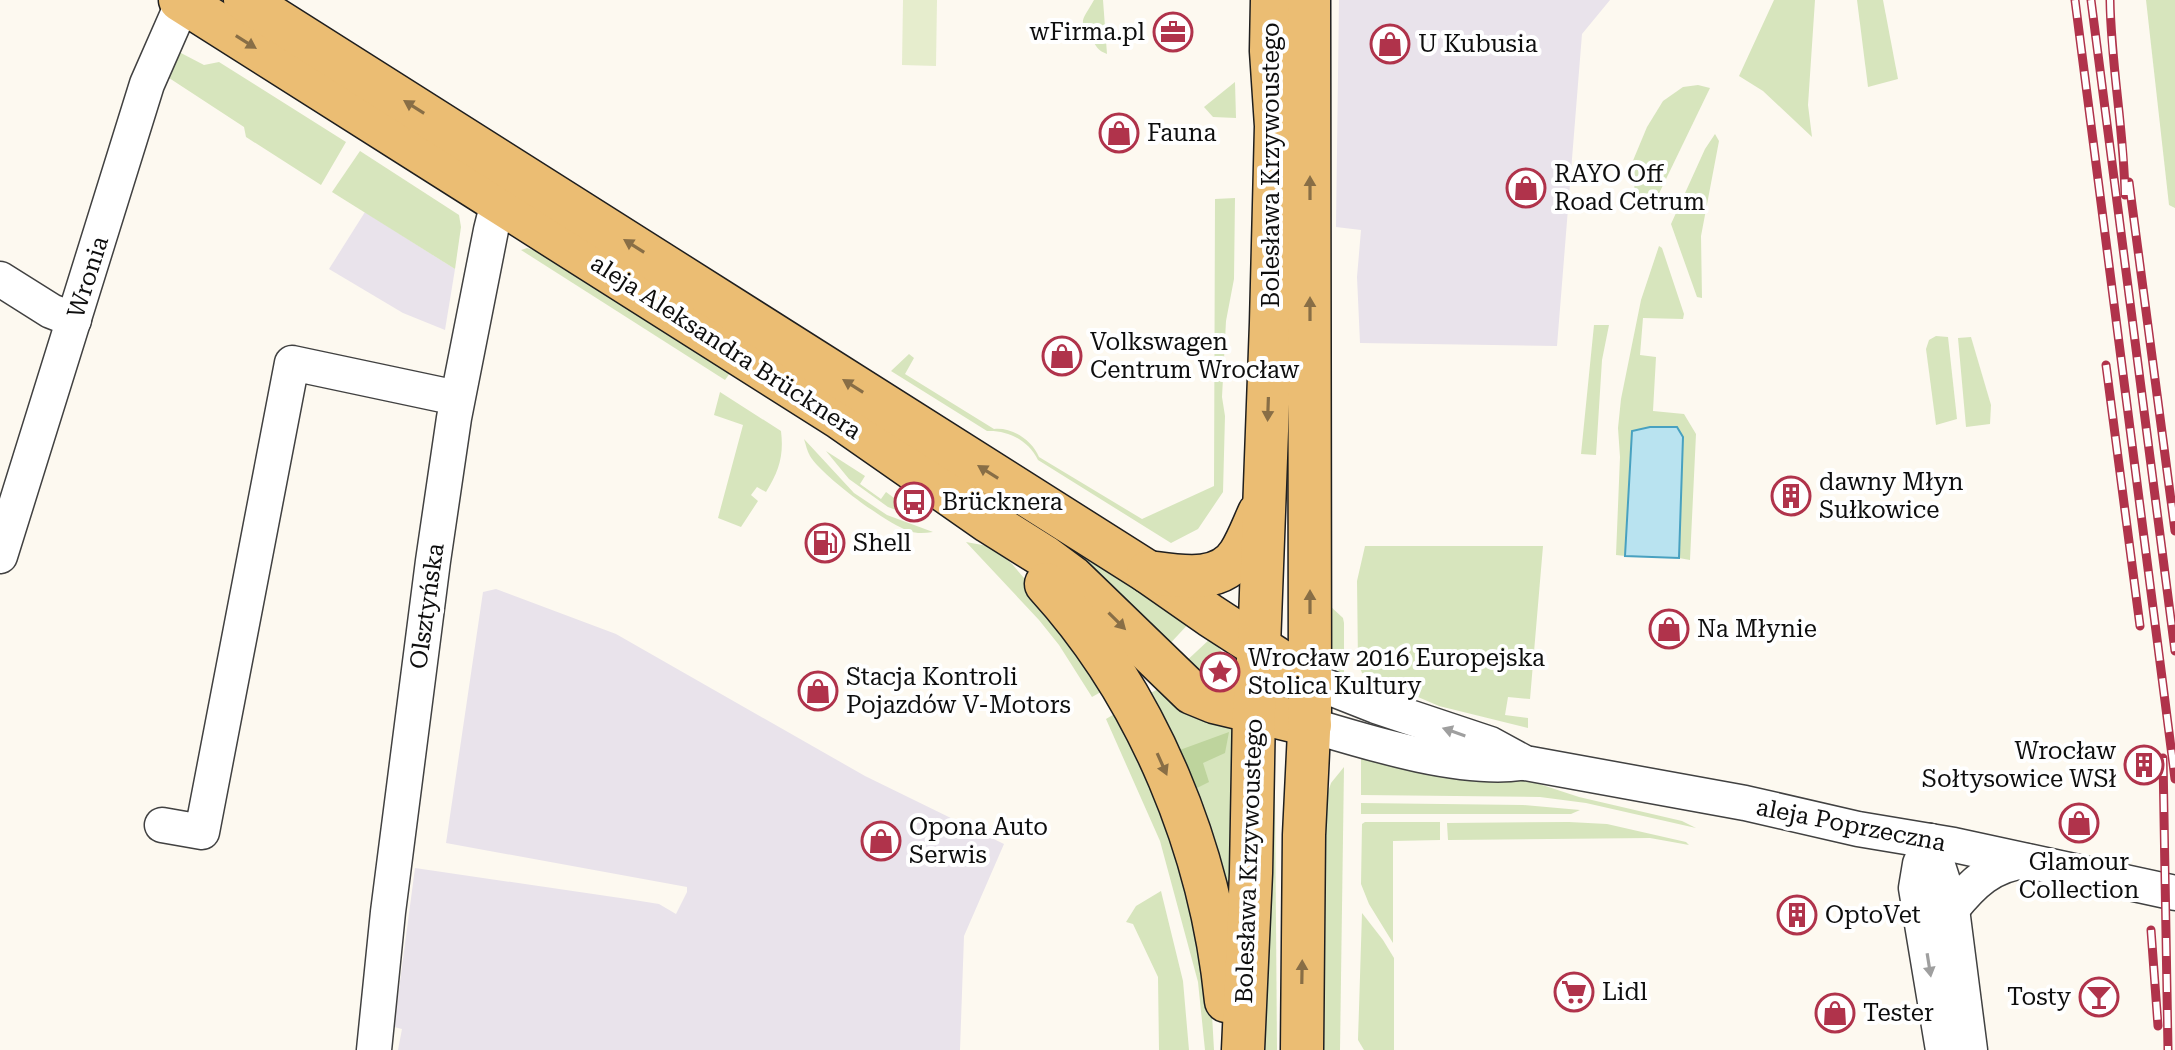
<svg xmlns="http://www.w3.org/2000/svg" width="2175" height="1050" viewBox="0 0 2175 1050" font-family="'Roboto Serif',serif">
<rect width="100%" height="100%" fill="#fdf9f0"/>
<g fill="#e9e3eb">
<path d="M1339,0h271l-28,34 -25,312 -197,-3 -3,-66 4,-47 -25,-3z"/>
<path d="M365,212l90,57 -10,61 -42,-17 -74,-44z"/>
<path d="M496,589l120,45 249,142 139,68 -40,92 -4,114h-562l4,-21 -8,-2 21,-159 219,32 25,4 17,10 11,-22v-5l-241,-44 37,-251z"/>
</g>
<g fill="#d7e5bd">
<path d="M1094,0h9l4,54c-8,-3 -10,-6 -14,-13 -15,-22 -12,-18 1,-41z"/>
<path d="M1774,0h41l-7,105 4,32 -49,-46 -24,-15z"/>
<path d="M1857,0h26l15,79 -30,8z"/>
<path d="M2146,0h29v208l-6,-3z"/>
<path d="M179,52l25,13 15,-3 127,80 -25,43 -75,-48 -2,-10 -81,-53z"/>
<path d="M1235,82l1,36 -23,-1 -9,-10z"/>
<path d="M1698,85l12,3 -58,120 -17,-15 -3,-30 15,-36 16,-26 20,-14z"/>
<path d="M1715,134l4,7 -18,95 1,62 -5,-1 -26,-73 34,-75z"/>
<path d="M360,151l99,64 2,12 -6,42 -123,-77z"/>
<path d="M1235,198l-1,81 -8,42 -4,76 3,19 -2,76 -25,37 -27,14 -133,-83c-10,-20 -30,-30 -51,-29l-96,-60 18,-17 5,4 -9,16 89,55c18,-2 38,11 45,28l103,62 72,-33 1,-287z"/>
<path d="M1659,246l3,2 22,66 -1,5 -40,-1 -3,37 16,2 -3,54 31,3 12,20 -6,126 -11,-2 4,-121 -51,-6 -7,125 -9,-1 4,-98 -2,-29 3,-29 20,-99z"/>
<path d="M527,248l12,4 191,121 -5,7 -204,-130z"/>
<path d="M1594,325h15l-7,35 -6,95 -15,-1z"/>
<path d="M1936,336l12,1 9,82 -21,6 -10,-76 3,-9z"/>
<path d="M1971,337l20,68 -1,19 -24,3 -8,-89z"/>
<path d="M808,383l384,237 -27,29z"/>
<path d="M720,392l61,39c3,25 -2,40 -15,61l-9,-5 -6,8 7,6 -17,26 -23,-9 25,-93 -29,-10z"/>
<path d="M804,439l50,54 33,22 46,17c-8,1 -16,2 -24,-1 -22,-7 -87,-55 -99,-75 -3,-5 -4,-11 -6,-17z"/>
<path d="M826,451l39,25 -5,8 21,15 5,-7 39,29 -37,-14 -39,-28z"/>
<path d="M966,542l27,5 19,17 50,58 46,66 -16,9 -33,-52 -20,-25z"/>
<path d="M1365,546h178l-13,153 -22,-2 -3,18 23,3v10l-89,-22 -77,-33 -4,-10 -1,-82z"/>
<path d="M1330,606l13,12 1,5v54l-17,-20z"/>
<path d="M1211,638l26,33 -1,18 -55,-23z"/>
<path d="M1160,688l74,32 5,236 -98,-258z"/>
<path d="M1121,710l52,113 38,174 3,53h-9l-7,-68 -38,-141 -54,-122z"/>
<path d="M1271,751l4,41 2,258h-13l-1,-279z"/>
<path d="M1386,757l141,23 52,17 103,24 14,7 -110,-25 -46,-6 -179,-2v-37z"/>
<path d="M1344,767l-4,283h-16l1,-249 6,-18z"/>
<path d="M1361,803l162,2 57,5 -9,4h-210z"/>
<path d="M1365,822h75v18l-47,1v102l-24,-39 -8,-20 1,-60z"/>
<path d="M1569,822l38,2 79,18 3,3 -39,-7 -202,2 -1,-17z"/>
<path d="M1161,891l22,90 6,69h-30l-1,-73 -25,-53 -7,-2 10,-16z"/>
<path d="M1362,913l21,27 11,18v92h-30l-6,-10z"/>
</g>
<path fill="#bed49d" d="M1229,732l-4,21 -22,10 6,19 -16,8 -16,-39z"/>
<path fill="#e6edcd" d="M903,0h34l-1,66 -34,-1z"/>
<path fill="#b9e3f0" stroke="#48a1c0" stroke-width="2" d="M1650,427h27l6,10 -4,121 -54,-2 7,-125z"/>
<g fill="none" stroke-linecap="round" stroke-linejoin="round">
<g stroke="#414141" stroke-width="37">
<g id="minor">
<path d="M0,279l51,32 23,9"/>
<path d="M0,556l147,-472 36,-82"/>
<path d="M1310,680l66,26 114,38 35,19 220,40 113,26 96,16 221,48"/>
<path d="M1310,725c60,18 149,46 211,38"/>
<path d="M162,825l40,7 90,-469 165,35"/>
<path d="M1930,841l22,68 18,141"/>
<path d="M1930,841l-10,23 -4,24 27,162"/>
<path d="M1952,909c20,-25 40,-45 74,-48"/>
<path d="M374,1050l14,-138 45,-351 21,-143 37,-188 7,-28 12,-21"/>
</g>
</g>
<g stroke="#1f1f1f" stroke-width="45">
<g id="major">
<path d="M180,0l660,418 149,104 56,35 27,20 120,116 22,9 96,23"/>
<path d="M245,0l903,572 63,44 99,64"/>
<path d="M1148,572c31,4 73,13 92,-19 8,-13 13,-27 19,-40"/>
<path d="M1046,584c103,113 165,266 180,417"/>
<path d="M1243,1050l8,-177 3,-163 5,-63 12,-324 5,-197 -5,-75 1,-51"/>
<path d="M1302,1050l2,-215 6,-124 -1,-711"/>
</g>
</g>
<use href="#minor" stroke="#fff" stroke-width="34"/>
<use href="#major" stroke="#ebbd73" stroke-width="42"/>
<g stroke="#b0334b" stroke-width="9">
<g id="rail">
<path d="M2075,0l100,779"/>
<path d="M2091,0l84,651"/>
<path d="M2110,0c1,66 14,130 15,195"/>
<path d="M2129,182l46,349"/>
<path d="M2106,365l34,261"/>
<path d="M2163,758l5,292"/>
<path d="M2151,930l7,96"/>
</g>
</g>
<use href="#rail" stroke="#fff" stroke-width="6" stroke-dasharray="18" stroke-linecap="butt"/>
</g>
<defs><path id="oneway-solid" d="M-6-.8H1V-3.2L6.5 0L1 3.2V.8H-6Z" transform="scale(2)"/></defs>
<g fill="#886e46">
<use href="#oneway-solid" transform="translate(246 42) rotate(32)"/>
<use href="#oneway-solid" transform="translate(414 107) rotate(-148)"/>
<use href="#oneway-solid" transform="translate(1310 188) rotate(-90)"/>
<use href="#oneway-solid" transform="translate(634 246) rotate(-148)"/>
<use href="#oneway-solid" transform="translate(1310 309) rotate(-90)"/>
<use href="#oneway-solid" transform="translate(853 386) rotate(-148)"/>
<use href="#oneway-solid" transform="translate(1268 409) rotate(92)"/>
<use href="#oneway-solid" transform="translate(988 472) rotate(-148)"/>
<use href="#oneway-solid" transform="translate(1310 602) rotate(-90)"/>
<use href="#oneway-solid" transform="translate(1117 621) rotate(45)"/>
<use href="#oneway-solid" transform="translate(1162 764) rotate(66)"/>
<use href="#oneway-solid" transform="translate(1302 972) rotate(-89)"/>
</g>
<g fill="#9f9f9f">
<use href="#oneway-solid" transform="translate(1454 732) rotate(-161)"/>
<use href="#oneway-solid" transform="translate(1929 965) rotate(81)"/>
</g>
<defs>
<g id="office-ring" transform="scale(2)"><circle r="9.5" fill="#fff" stroke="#b0334b" stroke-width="1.5"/><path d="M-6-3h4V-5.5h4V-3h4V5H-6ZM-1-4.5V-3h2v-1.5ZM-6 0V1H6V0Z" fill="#b0334b"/></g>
<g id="shop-ring" transform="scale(2)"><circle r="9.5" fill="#fff" stroke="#b0334b" stroke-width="1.5"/><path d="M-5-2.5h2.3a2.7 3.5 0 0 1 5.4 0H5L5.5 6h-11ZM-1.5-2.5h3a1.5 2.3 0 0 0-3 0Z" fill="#b0334b"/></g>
<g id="building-ring" transform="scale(2)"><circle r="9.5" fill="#fff" stroke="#b0334b" stroke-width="1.5"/><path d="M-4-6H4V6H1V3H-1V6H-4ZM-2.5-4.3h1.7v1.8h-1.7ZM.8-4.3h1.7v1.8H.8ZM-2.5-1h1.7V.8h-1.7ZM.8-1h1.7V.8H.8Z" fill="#b0334b"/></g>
<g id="bus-ring" transform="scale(2)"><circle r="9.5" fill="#fff" stroke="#b0334b" stroke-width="1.5"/><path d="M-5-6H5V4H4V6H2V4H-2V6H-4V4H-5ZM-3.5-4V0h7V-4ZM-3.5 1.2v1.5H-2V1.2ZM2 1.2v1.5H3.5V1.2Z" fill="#b0334b"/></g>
<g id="fuel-ring" transform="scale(2)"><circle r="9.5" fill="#fff" stroke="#b0334b" stroke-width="1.5"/><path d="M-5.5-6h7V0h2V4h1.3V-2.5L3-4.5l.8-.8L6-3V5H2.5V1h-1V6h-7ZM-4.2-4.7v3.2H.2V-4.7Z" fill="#b0334b"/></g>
<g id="sight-ring" transform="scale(2)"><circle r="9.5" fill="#fff" stroke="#b0334b" stroke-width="1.5"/><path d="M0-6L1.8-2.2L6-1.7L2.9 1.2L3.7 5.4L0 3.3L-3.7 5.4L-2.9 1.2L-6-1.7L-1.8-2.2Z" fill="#b0334b"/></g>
<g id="supermarket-ring" transform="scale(2)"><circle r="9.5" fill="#fff" stroke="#b0334b" stroke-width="1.5"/><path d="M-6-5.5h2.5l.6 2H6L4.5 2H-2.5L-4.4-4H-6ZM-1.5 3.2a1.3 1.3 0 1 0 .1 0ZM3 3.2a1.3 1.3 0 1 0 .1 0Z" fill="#b0334b"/></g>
<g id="bar-ring" transform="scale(2)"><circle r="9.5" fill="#fff" stroke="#b0334b" stroke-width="1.5"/><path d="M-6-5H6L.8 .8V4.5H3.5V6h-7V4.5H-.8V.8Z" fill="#b0334b"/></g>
</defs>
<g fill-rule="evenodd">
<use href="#office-ring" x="1173" y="32"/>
<use href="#shop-ring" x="1390" y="44"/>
<use href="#shop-ring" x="1119" y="133"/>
<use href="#shop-ring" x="1526" y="188"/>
<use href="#shop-ring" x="1062" y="356"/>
<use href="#building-ring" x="1791" y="496"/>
<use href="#bus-ring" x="914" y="502"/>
<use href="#fuel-ring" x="825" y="543"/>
<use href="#shop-ring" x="1669" y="629"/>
<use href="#sight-ring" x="1220" y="672"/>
<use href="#shop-ring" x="818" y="691"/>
<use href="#building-ring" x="2144" y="765"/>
<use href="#shop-ring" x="2079" y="823"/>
<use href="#shop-ring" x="881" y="841"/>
<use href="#building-ring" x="1797" y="915"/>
<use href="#supermarket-ring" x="1574" y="992"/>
<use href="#bar-ring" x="2099" y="997"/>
<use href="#shop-ring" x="1835" y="1013"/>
</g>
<g text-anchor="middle" stroke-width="8" stroke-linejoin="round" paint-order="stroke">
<g font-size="24" fill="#0e0e0e" stroke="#fff" text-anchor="start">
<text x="1145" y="40" text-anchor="end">wFirma.pl</text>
<text x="1418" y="52">U Kubusia</text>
<text x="1147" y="141">Fauna</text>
<text x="1554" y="182">RAYO Off<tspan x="1554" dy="28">Road Cetrum</tspan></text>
<text x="1090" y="350">Volkswagen<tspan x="1090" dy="28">Centrum Wrocław</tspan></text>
<text x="1819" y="490">dawny Młyn<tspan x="1819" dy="28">Sułkowice</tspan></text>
<text x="942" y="510">Brücknera</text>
<text x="853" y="551">Shell</text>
<text x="1697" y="637">Na Młynie</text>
<text x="1248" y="666">Wrocław 2016 Europejska<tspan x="1248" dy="28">Stolica Kultury</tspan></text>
<text x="846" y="685">Stacja Kontroli<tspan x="846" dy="28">Pojazdów V-Motors</tspan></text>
<text x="2116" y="759" text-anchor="end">Wrocław<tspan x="2116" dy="28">Sołtysowice WSł</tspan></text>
<text x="909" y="835">Opona Auto<tspan x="909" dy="28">Serwis</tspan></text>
<text x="2079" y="870" text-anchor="middle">Glamour<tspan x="2079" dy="28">Collection</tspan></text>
<text x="1825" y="923">OptoVet</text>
<text x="1602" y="1000">Lidl</text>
<text x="2071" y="1005" text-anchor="end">Tosty</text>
<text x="1863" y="1021">Tester</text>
</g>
<g font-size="24" fill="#0e0e0e" stroke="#fff">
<text transform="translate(1271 165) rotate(-90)" y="8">Bolesława Krzywoustego</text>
<text transform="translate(88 277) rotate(-72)" y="8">Wronia</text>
<text transform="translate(726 347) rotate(33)" y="8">aleja Aleksandra Brücknera</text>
<text transform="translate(427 606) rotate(-82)" y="8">Olsztyńska</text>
<text transform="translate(1851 825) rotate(11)" y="8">aleja Poprzeczna</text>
<text transform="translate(1249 861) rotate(-88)" y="8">Bolesława Krzywoustego</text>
</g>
</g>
</svg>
